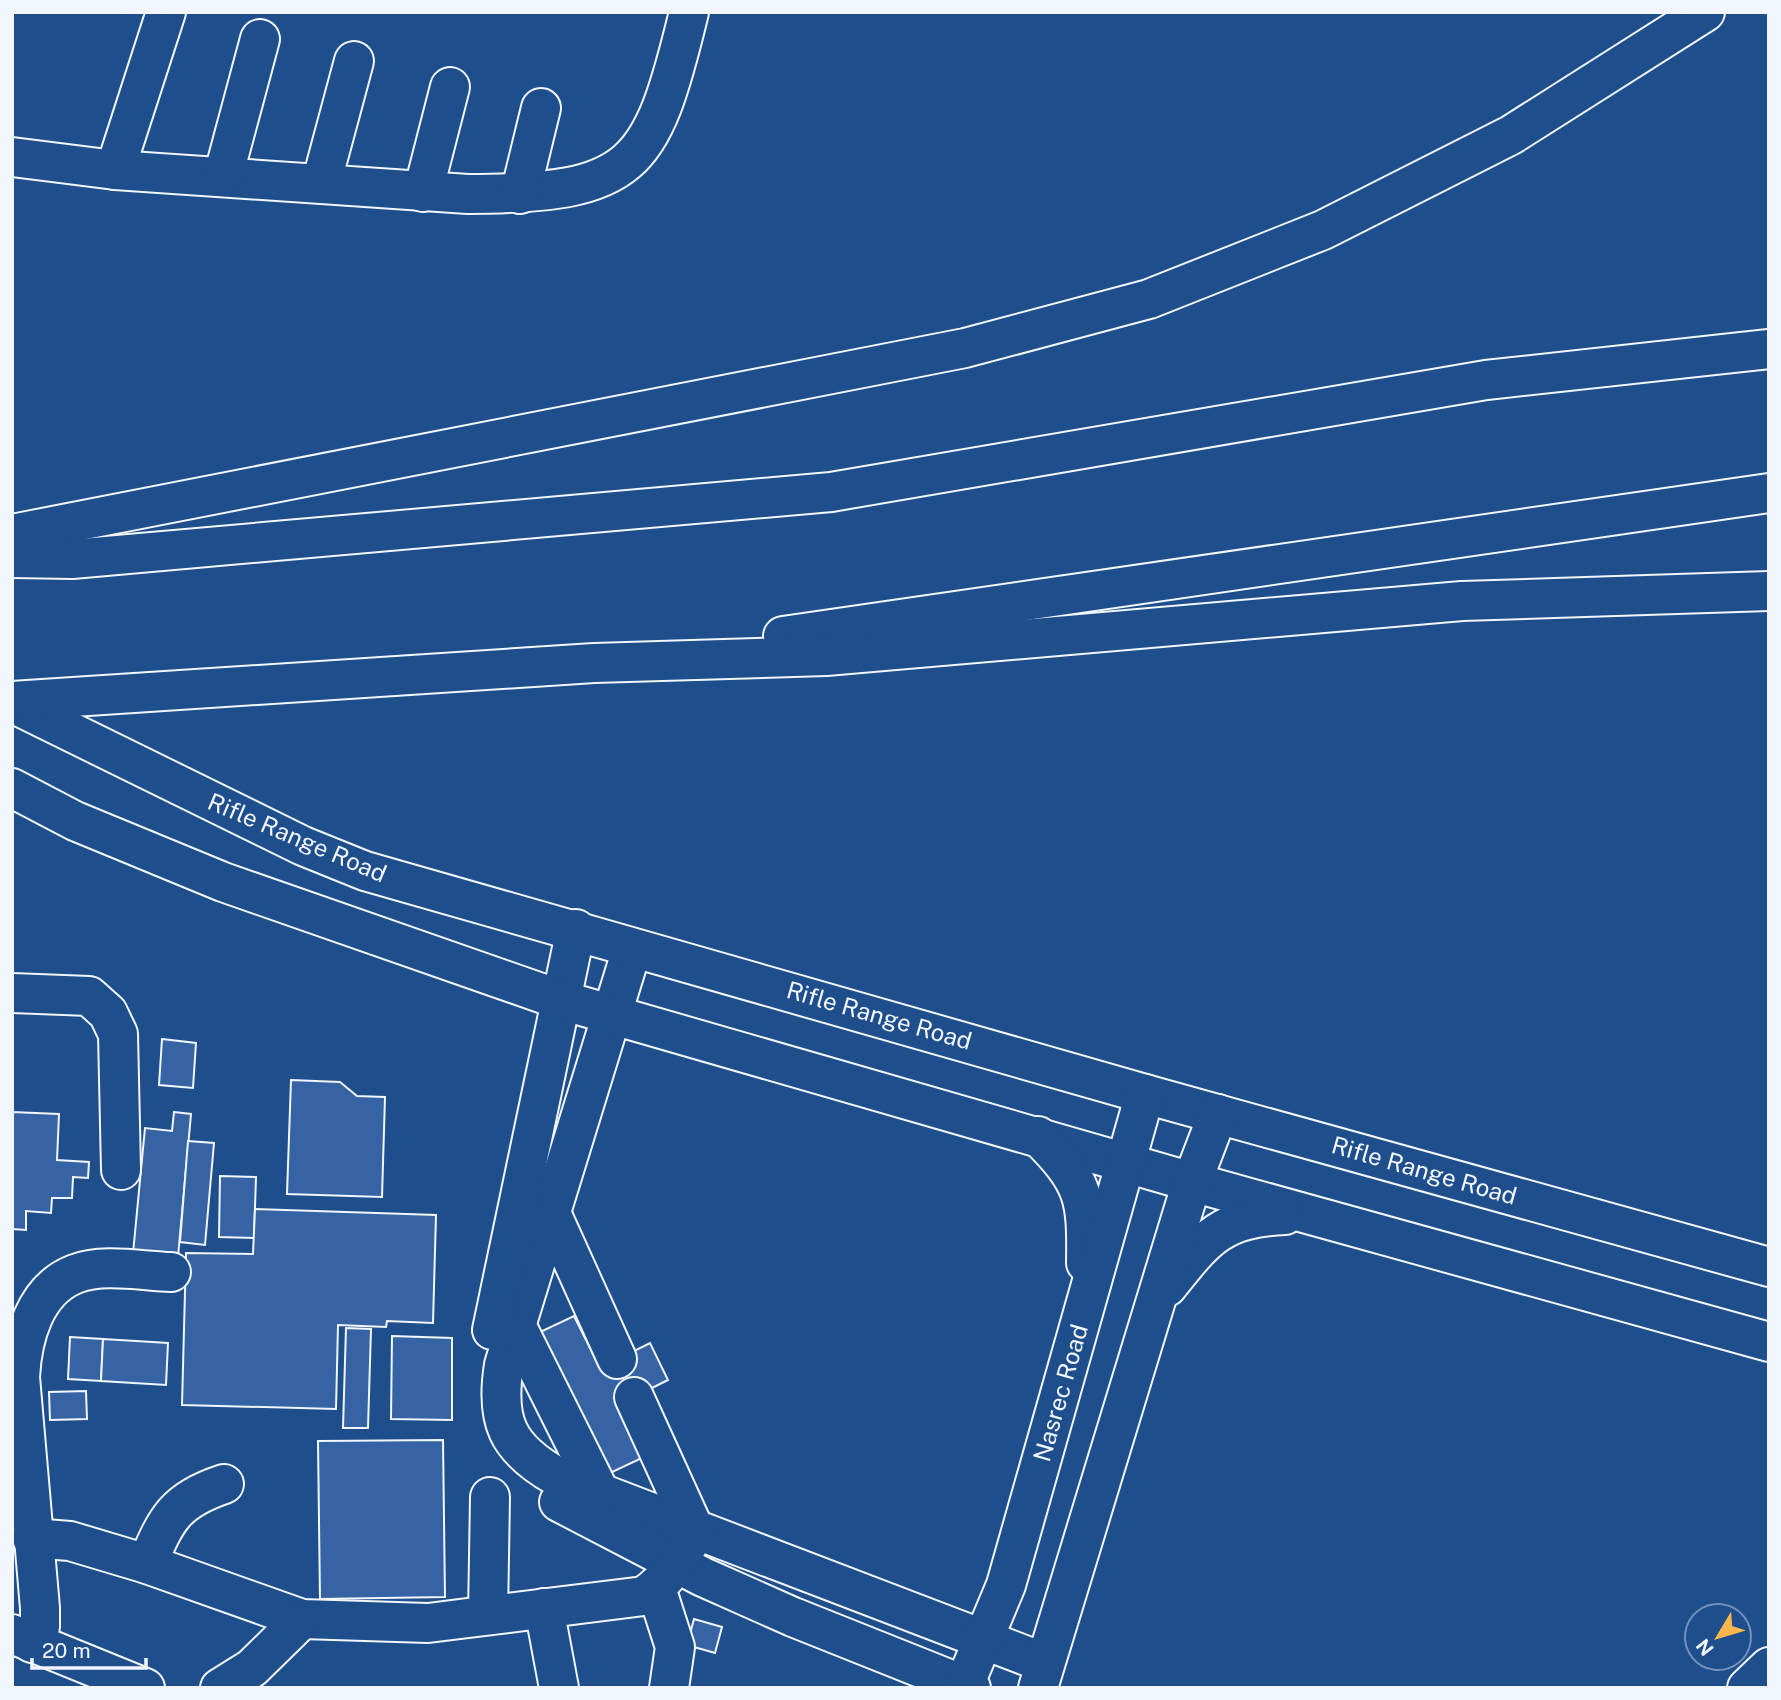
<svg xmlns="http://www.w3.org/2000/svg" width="1781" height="1700" viewBox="0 0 1781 1700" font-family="'Public Sans',sans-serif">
<rect width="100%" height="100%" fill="#1f4e8c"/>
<g fill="#3563a3" stroke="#f2f6ff" stroke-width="2">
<path d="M162,1039l34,4 -3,45 -34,-3z"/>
<path d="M291,1080l49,2 17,14 28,1 -3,100 -95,-3z"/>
<path d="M12,1112l47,2 -2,46 32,2 -1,16 -15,-1 -1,21h-20l-1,15 -25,-2v19l-14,-1z"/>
<path d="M174,1112l17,2 -14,154 -45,-4 13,-136 27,3z"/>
<path d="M188,1141l26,2 -9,102 -25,-3z"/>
<path d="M220,1176l36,1 -2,61 -35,-1z"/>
<path d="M255,1209l181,6 -3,108 -46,-2 -1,6 -48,-2 -2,84 -154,-4 4,-152 67,1z"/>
<path d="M574,1316l26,52 50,-25 18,37 -50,25 26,52 -36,17 -70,-141z"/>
<path d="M346,1328l25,1 -3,99h-25z"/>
<path d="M392,1336l60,2v82l-61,-1z"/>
<path d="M70,1337l33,2 -2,42 -33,-2z"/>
<path d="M103,1339l65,4 -2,42 -65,-4z"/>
<path d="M86,1391l1,28 -37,1 -1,-28z"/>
<path d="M443,1440l2,157 -125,2 -2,-158z"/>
<path d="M694,1619l28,8 -7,26 -28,-8z"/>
</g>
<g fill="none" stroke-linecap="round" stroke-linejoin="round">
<g stroke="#f2f6ff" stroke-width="42">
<g id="minor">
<path d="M12,157l103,13 353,24c167,-1 183,-25 221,-182"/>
<path d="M115,170l51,-158"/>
<path d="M223,177l37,-138"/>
<path d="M321,184l33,-123"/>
<path d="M423,192l27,-105"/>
<path d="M520,194l21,-86"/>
<path d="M632,949l-128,416c-9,56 3,83 52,111l489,187"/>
<path d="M12,993l77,3 19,17 10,21 3,136"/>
<path d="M551,1213l66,146"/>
<path d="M516,1325l84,168"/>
<path d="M492,1330l84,-401"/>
<path d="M559,1502l144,75 90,40 178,71"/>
<path d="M32,1538l38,3 77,23 155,55 126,4 216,-27c25,-17 38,-39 51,-65l-61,-134"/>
<path d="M147,1564c20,-46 27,-63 77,-80"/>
<path d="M656,1588l19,59 -6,41"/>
<path d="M544,1608l15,80"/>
<path d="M488,1615l2,-118"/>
<path d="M12,1634l133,54"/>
<path d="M32,1643l8,-16v-19l-20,-231c2,-38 14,-87 55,-103 27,-11 67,-3 96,-2"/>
<path d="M220,1688l32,-20 50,-49"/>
<path d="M1747,1688l22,-21"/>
</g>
</g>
<g stroke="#f2f6ff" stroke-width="42">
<g id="major">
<path d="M12,703l291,143 62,25 780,223 624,173"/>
<path d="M12,788l63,33 148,61 338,118 631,182 577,160"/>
<path d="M1038,1136c47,47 49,62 48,127"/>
<path d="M1167,1287c39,-49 53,-69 118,-72"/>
<path d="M963,1688l43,-103 139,-491"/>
<path d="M1038,1688l154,-506 26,-68"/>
</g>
</g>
<g stroke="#f2f6ff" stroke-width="42">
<g id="highway">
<path d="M12,534l953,-186 184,-49 174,-69 188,-95 194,-123"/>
<path d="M12,558l60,1 759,-67 655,-112 283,-31"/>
<path d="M783,636l986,-143"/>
<path d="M12,701l582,-38 232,-7 636,-55 307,-10"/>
</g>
</g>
<use href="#minor" stroke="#1f4e8c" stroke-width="38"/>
<use href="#major" stroke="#1f4e8c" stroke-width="38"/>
<use href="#highway" stroke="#1f4e8c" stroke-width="38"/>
</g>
<g text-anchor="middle" stroke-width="5" stroke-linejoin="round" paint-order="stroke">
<g font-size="24" fill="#f2f6ff" stroke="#1f4e8c">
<text transform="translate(297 838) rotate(23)" y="8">Rifle Range Road</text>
<text transform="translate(879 1016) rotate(16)" y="8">Rifle Range Road</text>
<text transform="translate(1424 1171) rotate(16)" y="8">Rifle Range Road</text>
<text transform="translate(1061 1393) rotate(-74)" y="8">Nasrec Road</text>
</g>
</g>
<rect width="1781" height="1700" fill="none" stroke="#f2f6ff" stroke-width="28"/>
<g transform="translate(1718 1637) rotate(232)"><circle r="33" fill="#1f4e8c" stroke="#7391ba" stroke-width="2"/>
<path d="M0-5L12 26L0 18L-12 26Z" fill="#ffb74d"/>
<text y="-10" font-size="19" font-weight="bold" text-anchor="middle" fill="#f2f6ff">N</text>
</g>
<path d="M32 1658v10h114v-10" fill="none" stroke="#f2f6ff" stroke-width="3.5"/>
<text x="42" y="1658" font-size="21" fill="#f2f6ff" stroke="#1f4e8c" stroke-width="5" paint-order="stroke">20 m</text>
</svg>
